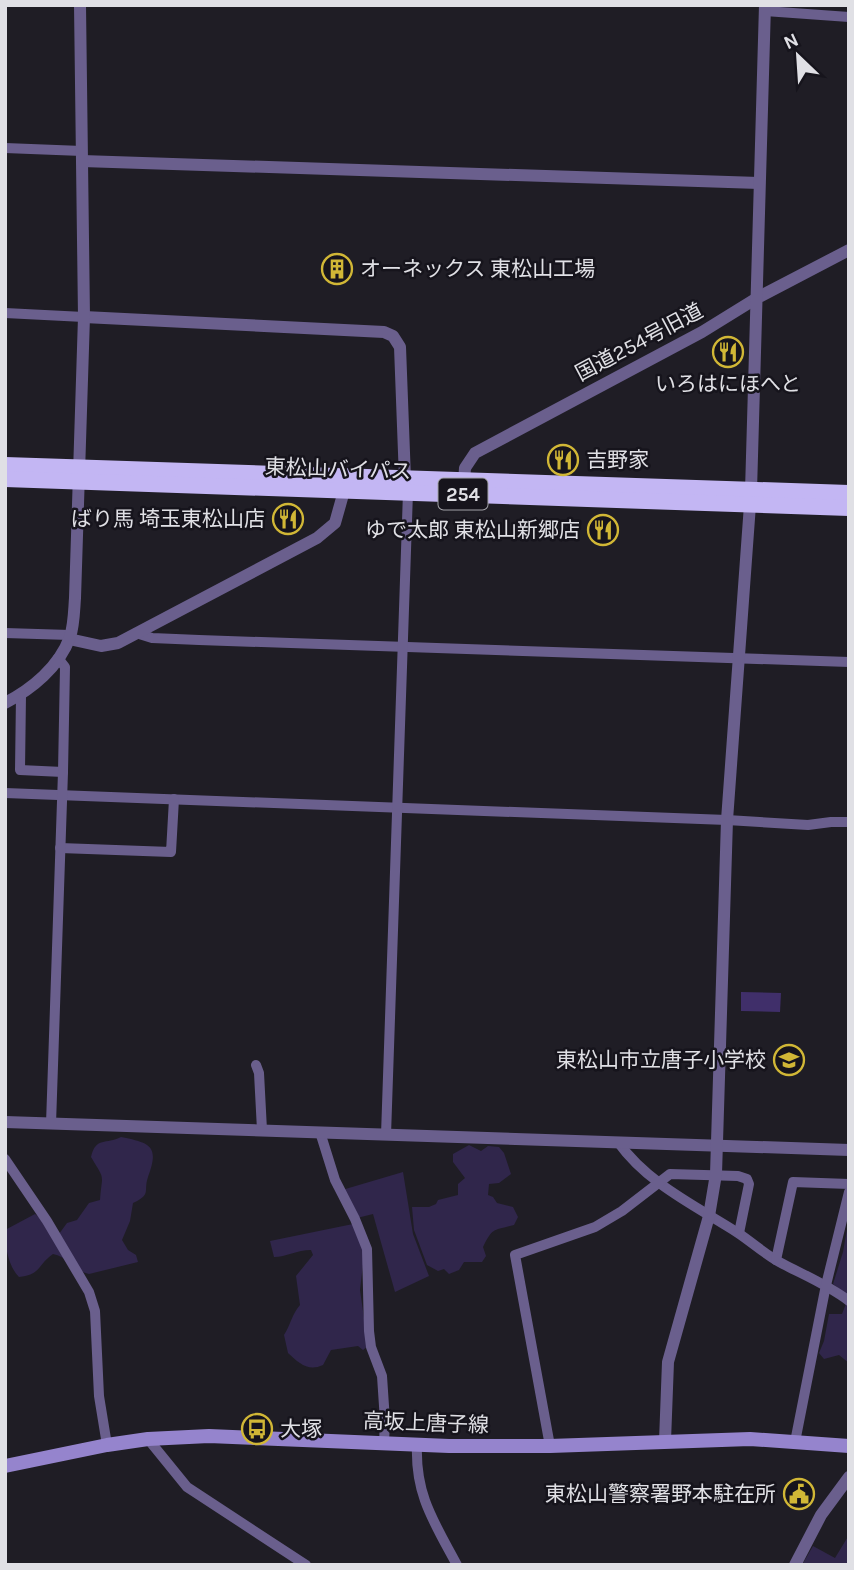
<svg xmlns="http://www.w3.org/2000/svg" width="854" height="1570" viewBox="0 0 854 1570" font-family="Karla,'Noto Sans JP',sans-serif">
<rect width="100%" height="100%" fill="#1f1d25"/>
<g fill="#30264b">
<path d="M121,1137c31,6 38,10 27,40 -5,15 4,17 -15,26l-3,18 -8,19 6,10 8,5 2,7 -49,12c-14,-3 -21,-17 -36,-20 -15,10 -12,21 -34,23 -11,-11 -14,-31 -14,-47l30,-16 24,20 8,-11 10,-3 12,-17 11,-3c2,-28 6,-18 -9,-43 5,-21 15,-12 30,-20z"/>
<path d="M469,1145l12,6 7,-5 11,1 5,6 7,21 -12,9 -10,1 -1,11 5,2 4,6 16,4 5,10 -4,8c-21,6 -21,2 -31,22l3,9 -4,6h-18l-5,8 -10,4 -5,-5 -6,2 -11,-6 -13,-35 -2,-23h17l7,-3 2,-4 20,-5v-11l7,-6 -12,-16v-8z"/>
<path d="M403,1172l10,62 16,42 -34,16 -22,-78 -16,4 -15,-28z"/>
<path d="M849,1218v145l-10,-8 -15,4 -5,-6 5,-12 5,-27h13l7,-18 -16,-12 10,-32z"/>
<path d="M353,1224l12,23 -5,43 8,56 -5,4 -5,-4 -27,4 -8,15c-15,7 -24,-2 -35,-12l-4,-18c7,-11 8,-21 16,-30l-4,-29 17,-21 -2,-5c-14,0 -25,7 -37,7l-4,-16z"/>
<path d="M849,1535v30h-47l11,-19 22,12z"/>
</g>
<path fill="#402f6a" d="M741,992l40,1 -1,19 -39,-1z"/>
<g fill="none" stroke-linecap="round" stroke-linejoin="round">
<g stroke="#6a5f8d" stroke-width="10">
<path d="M765,11l84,6"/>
<path d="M5,148l77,3"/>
<path d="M5,313l79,4"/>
<path d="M5,633l65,2"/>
<path d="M136,633l16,5 47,2 650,22"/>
<path d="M21,695l-1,75 43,2"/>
<path d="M5,793l722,27 81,5 23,-3h18"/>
<path d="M60,848l111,4 3,-53"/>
<path d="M256,1065l3,8 3,57"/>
<path d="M51,1124l12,-352 2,-105 -7,-9"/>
<path d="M320,1132l15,48 20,39 12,30 2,82 2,16 11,29 3,45 -1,22"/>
<path d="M386,1135l22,-643"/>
<path d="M618,1142c30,42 78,64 120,91 15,10 29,23 45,31 23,12 45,21 66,37"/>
<path d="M5,1159l42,62 42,71 6,19 4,85 8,49"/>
<path d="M776,1260l17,-78 56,2"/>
<path d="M148,1439l39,48 119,78"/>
<path d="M795,1442l31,-157 23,-93"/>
<path d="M417,1445c-2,50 17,77 40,120"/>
<path d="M550,1446l-35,-191 80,-28 27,-16 48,-37 68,2 9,3 2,5 -10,49"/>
</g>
<g stroke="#6a5f8d" stroke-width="12">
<path d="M82,161l677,22"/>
<path d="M84,317l300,15 9,4 7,11 5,132"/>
<path d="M464,482l1,-14 10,-15 227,-121 55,-34 92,-48"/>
<path d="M69,639l32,7 17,-3 199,-105 18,-15 9,-32"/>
<path d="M5,703c27,-14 54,-36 65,-66 4,-12 4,-26 5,-39l9,-281 -4,-312"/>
<path d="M5,1122l844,28"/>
<path d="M665,1441l3,-79 41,-146 7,-42 11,-354 24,-329 14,-486"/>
<path d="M795,1565l26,-50 28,-38"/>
</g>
<path stroke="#9584cd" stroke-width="14" d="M5,1466l102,-21 41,-6 61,-3 240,10h101l200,-7 99,7"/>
<g stroke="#c3b6f3" stroke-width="16">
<path d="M5,465l844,28"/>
<path d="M5,479l844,29"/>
</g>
</g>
<defs>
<g id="building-ring" transform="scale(1.575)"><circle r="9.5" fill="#16141c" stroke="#d1b736" stroke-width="1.5"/><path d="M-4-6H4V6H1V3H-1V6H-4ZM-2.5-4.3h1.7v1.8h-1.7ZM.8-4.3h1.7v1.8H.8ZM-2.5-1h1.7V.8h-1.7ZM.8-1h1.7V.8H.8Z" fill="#d1b736"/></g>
<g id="restaurant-ring" transform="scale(1.575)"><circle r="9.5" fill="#16141c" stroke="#d1b736" stroke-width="1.5"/><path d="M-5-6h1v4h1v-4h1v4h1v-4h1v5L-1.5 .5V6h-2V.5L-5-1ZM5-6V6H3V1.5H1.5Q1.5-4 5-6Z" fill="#d1b736"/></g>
<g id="school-ring" transform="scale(1.575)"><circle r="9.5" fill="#16141c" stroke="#d1b736" stroke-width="1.5"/><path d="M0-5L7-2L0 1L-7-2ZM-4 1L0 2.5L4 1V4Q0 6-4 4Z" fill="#d1b736"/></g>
<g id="bus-ring" transform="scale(1.575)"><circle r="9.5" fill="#16141c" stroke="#d1b736" stroke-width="1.5"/><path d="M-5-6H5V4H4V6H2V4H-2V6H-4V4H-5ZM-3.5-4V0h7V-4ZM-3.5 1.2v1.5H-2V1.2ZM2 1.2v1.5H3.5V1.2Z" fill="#d1b736"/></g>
<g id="civic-ring" transform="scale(1.575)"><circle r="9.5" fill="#16141c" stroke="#d1b736" stroke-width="1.5"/><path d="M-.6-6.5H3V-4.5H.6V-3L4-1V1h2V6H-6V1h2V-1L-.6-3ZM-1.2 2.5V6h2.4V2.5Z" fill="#d1b736"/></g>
</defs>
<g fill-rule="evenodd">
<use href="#building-ring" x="337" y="269"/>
<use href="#restaurant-ring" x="728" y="352"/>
<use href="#restaurant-ring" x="563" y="460"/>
<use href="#restaurant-ring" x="288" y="519"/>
<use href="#restaurant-ring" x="603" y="530"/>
<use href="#school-ring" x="789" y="1060"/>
<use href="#bus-ring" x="257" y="1429"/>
<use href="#civic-ring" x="799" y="1494"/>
</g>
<g text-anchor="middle" stroke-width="5" stroke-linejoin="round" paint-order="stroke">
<rect fill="#16141c" stroke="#a3a3a9" stroke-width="2" x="438.5" y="478.5" width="49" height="31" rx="5"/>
<g font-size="19" font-weight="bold" fill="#e0e0e5">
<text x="463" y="501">254</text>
</g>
<g font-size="21" fill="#e0e0e5" stroke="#16141c" text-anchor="end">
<text x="360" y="276" text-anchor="start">オーネックス 東松山工場</text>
<text x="728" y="391" text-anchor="middle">いろはにほへと</text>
<text x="586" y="467" text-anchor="start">吉野家</text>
<text x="265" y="526">ばり馬 埼玉東松山店</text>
<text x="580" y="537">ゆで太郎 東松山新郷店</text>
<text x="766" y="1067">東松山市立唐子小学校</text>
<text x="280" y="1436" text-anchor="start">大塚</text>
<text x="776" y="1501">東松山警察署野本駐在所</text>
</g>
<g font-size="21" fill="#e0e0e5" stroke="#16141c">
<text transform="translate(639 342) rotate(-28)" y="7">国道254号旧道</text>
<text transform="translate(338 469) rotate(2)" y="7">東松山バイパス</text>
<text transform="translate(426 1423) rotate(2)" y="7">高坂上唐子線</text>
</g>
</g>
<rect width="854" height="1570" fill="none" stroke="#e0e0e5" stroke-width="14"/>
<g transform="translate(798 56) rotate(335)" stroke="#16141c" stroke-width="5" paint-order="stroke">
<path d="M0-5L12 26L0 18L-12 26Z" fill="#e0e0e5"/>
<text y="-10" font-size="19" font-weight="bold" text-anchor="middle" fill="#e0e0e5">N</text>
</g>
</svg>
